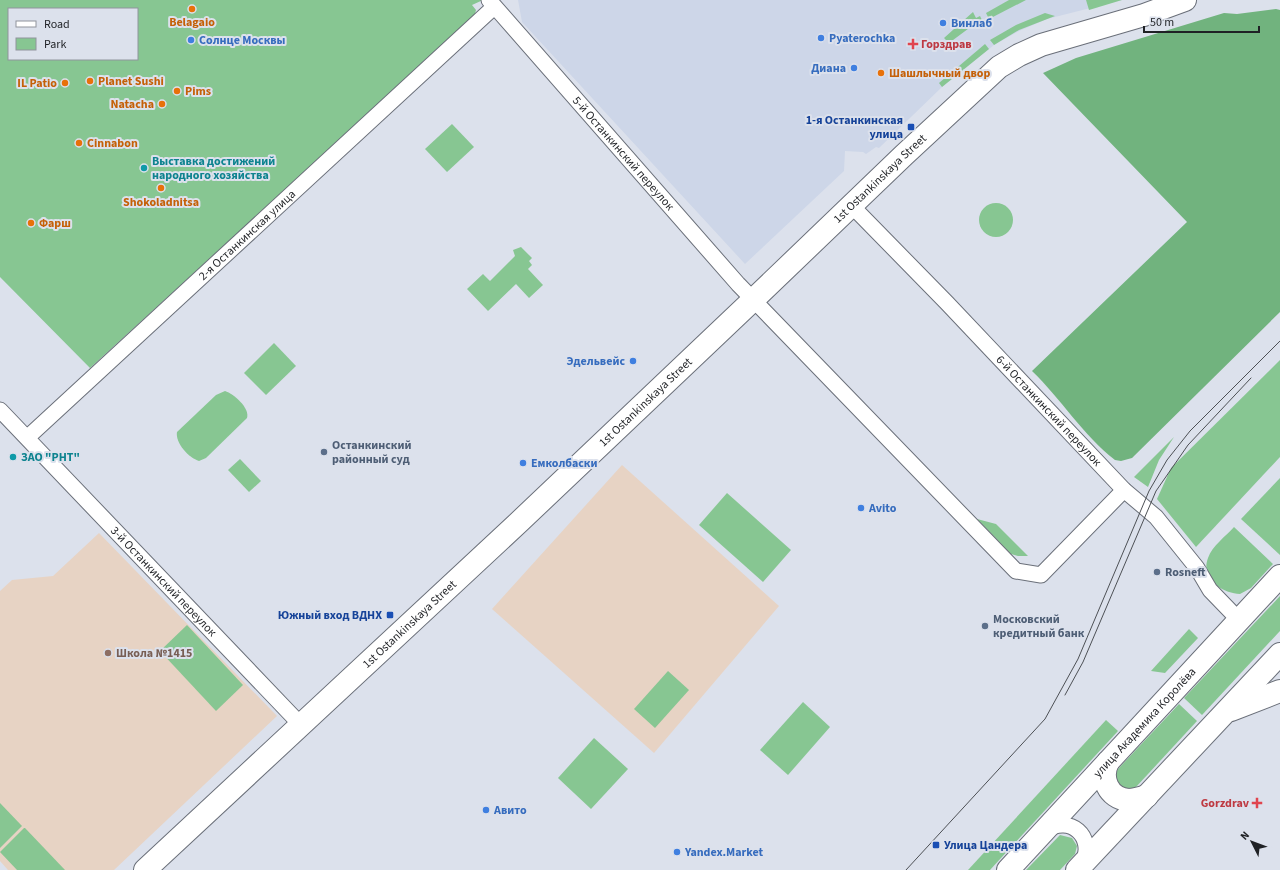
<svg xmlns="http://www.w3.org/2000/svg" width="1280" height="870" viewBox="0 0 1280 870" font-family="'Source Sans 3',sans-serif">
<rect width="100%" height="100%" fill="#dce1ec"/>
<path fill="#cdd6e8" d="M518,0h604l-75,19 -28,12 -25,14 -52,42 -63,61 -3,-1 -10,7 -3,-2 -18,-1 -1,20 -99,93 -223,-242z"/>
<g fill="#e7d3c4">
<path d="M622,465l157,141 -125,147 -162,-144z"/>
<path d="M99,533l178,183 -163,154h-106l-8,-9v-270l12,-11 41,-4z"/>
</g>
<g fill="#87c692" fill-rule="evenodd">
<path d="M0,0h483l-11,5 4,5 -2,7 -384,351 -90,-91zM9,9h128v50h-128z"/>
<path d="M1009,0h17l-37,19 -3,-6z"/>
<path d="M1086,0h36l-33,10z"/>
<path d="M973,12l3,6 4,-2 3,6 -7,1 -27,20 -5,-5z"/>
<path d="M1045,13l10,3 -36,14 -25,15 -4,-5 26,-15z"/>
<path d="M985,44l4,5 -47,38 -3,-4z"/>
<path d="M452,124l22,23 -27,25 -22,-23z"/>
<circle cx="996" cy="220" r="17"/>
<path d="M521,247l11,11 -3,3 3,4 -4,4 15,16 -14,13 -13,-14 -28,27 -21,-22 16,-15 7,7 25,-25 -2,-6z"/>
<path d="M274,343l22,23 -30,29 -22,-22z"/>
<path d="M1280,360v97l-84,90 -39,-48 14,-31z"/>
<path d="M225,391c9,3 25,17 22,27l-41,40 -7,3c-10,-3 -24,-18 -22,-29l39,-37z"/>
<path d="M1174,437l-15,23 -11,27 -14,-10z"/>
<path d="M240,459l21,22 -12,11 -21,-22z"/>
<path d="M1280,478v77l-39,-36z"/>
<path d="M727,493l64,57 -28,32 -64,-57z"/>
<path d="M977,519l19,5 32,32h-10l-7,-2z"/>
<path d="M1234,527l39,37 -22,24 -11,6c-18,-1 -40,-15 -32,-36 4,-12 18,-22 26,-31z"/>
<path d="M1280,596v35l-78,84 -18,-17z"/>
<path d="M187,625l56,60 -27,26 -56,-60z"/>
<path d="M1189,629l9,9 -33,35 -14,-2z"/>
<path d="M668,671l21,19 -34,38 -21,-19z"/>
<path d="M803,702l27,25 -42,48 -28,-25z"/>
<path d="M1179,704l18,17 -61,66 -3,2h-10c-6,-6 -10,-12 -5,-20z"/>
<path d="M1106,720l12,11 -128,139h-22z"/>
<path d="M594,738l34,31 -37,40 -33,-31z"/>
<path d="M0,803l22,23 -22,22z"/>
<path d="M24,828h1l40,42h-48l-17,-18z"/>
<path d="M1060,835l12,3 5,8 -2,8 -15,16h-34z"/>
</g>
<path fill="#71b37e" d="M1276,9l4,1v302l-148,146 -11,3 -6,-1c-32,-25 -54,-61 -83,-89l155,-149 -144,-149 33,-15 148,-45 13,1z"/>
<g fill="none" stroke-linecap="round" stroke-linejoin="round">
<g stroke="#6a6f79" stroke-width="17">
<g id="street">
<path id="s1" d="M489,0l249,284 278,287 25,4 83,-85"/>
<path id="s2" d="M852,206l95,97 177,187 32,27 41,51 13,22 29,30"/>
<path id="s3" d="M0,410l301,315"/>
<path id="s4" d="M28,437l466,-430"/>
<path d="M1046,830c24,-15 49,6 37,33"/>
</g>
</g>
<g stroke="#6a6f79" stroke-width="24">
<g id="secondary">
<path d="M1231,710l49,-19"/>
<path d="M1108,762c-8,16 0,36 20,38 6,0 13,-2 19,-4"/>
<path id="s5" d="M145,870l373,-347 235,-223 151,-145 95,-88 20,-12 22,-10 103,-30 41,-15"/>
<path id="s6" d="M1008,870l272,-294"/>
<path d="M1077,870l203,-216"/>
</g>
</g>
<use href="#street" stroke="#fff" stroke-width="15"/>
<use href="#secondary" stroke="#fff" stroke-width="22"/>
<g stroke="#4d5055" stroke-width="1">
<path d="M1065,695l18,-33 73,-171 32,-46 63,-67"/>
<path d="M906,870l139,-151 33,-60 71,-168 18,-31 23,-29 90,-90"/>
</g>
</g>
<g fill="#e8710a" stroke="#dce1ec" stroke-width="1.5">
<circle cx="192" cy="9" r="4"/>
<circle cx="881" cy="73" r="4"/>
<circle cx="90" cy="81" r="4"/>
<circle cx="65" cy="83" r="4"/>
<circle cx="177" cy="91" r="4"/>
<circle cx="162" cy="104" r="4"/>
<circle cx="79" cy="143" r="4"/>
<circle cx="161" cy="188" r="4"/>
<circle cx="31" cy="223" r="4"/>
</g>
<g fill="#3f7fe0" stroke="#dce1ec" stroke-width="1.5">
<circle cx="943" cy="23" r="4"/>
<circle cx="821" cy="38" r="4"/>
<circle cx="191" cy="40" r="4"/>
<circle cx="854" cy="68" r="4"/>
<circle cx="633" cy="361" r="4"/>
<circle cx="523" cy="463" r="4"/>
<circle cx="861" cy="508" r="4"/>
<circle cx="486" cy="810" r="4"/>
<circle cx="677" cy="852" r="4"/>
</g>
<g fill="#e0444e" stroke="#dce1ec" stroke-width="1.5">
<path d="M911 38h4v4h4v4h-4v4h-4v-4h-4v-4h4z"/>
<path d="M1255 797h4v4h4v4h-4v4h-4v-4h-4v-4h4z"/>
</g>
<g fill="#1a4fb4" stroke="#dce1ec" stroke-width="1.5">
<rect x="907" y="123" width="8" height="8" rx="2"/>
<rect x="386" y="611" width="8" height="8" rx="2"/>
<rect x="932" y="841" width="8" height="8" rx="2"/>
</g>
<g fill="#0f9aa8" stroke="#dce1ec" stroke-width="1.5">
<circle cx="144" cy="168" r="4"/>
<circle cx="13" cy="457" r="4"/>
</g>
<g fill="#5c6f8a" stroke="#dce1ec" stroke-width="1.5">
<circle cx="324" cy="452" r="4"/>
<circle cx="1157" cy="572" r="4"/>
<circle cx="985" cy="626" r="4"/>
</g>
<circle fill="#8d6e63" stroke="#dce1ec" stroke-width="1.5" cx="108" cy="653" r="4"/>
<g text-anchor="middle" stroke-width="4" stroke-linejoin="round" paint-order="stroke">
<g font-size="12" font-weight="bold" fill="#c56008" stroke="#dce1ec" text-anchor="start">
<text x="192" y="26" text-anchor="middle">Belagaio</text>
<text x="889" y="77">Шашлычный двор</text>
<text x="98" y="85">Planet Sushi</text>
<text x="57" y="87" text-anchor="end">IL Patio</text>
<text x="185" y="95">Pims</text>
<text x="154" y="108" text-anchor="end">Natacha</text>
<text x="87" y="147">Cinnabon</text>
<text x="161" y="206" text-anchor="middle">Shokoladnitsa</text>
<text x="39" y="227">Фарш</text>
</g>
<g font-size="12" font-weight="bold" fill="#366cbe" stroke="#dce1ec" text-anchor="start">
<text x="951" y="27">Винлаб</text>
<text x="829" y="42">Pyaterochka</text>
<text x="199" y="44">Солнце Москвы</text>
<text x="846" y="72" text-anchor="end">Диана</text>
<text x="625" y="365" text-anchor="end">Эдельвейс</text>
<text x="531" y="467">Емколбаски</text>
<text x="869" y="512">Avito</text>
<text x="494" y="814">Авито</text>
<text x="685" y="856">Yandex.Market</text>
</g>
<g font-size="12" font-weight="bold" fill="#be3a42" stroke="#dce1ec" text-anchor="start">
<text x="921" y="48">Горздрав</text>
<text x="1249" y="807" text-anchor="end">Gorzdrav</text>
</g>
<g font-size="12" font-weight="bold" fill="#164399" stroke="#dce1ec" text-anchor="end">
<text x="903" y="124">1-я Останкинская<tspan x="903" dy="14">улица</tspan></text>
<text x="382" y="619">Южный вход ВДНХ</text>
<text x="944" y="849" text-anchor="start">Улица Цандера</text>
</g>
<g font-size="12" fill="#1f2125" stroke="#dce1ec">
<text dy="4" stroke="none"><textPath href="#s1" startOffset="204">5-й Останкинский переулок</textPath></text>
<text dy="4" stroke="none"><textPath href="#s5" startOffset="1009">1st Ostankinskaya Street</textPath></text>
<text dy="4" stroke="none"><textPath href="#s4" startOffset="298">2-я Останкинская улица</textPath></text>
<text dy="4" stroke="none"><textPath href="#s5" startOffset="685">1st Ostankinskaya Street</textPath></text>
<text dy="4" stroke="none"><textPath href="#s2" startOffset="284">6-й Останкинский переулок</textPath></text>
<text dy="4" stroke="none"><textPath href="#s3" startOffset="237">3-й Останкинский переулок</textPath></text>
<text dy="4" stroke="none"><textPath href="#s5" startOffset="361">1st Ostankinskaya Street</textPath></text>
<text dy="4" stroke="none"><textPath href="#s6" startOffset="201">улица Академика Королёва</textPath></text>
</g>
<g font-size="12" font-weight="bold" fill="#0d838f" stroke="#dce1ec" text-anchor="start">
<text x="152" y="165">Выставка достижений<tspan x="152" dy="14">народного хозяйства</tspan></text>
<text x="21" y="461">ЗАО "РНТ"</text>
</g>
<g font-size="12" font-weight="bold" fill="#4e5e75" stroke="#dce1ec" text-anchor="start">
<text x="332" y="449">Останкинский<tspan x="332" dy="14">районный суд</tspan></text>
<text x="1165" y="576">Rosneft</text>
<text x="993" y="623">Московский<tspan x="993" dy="14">кредитный банк</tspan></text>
</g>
<g font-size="12" font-weight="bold" fill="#785e54" stroke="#dce1ec" text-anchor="start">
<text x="116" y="657">Школа №1415</text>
</g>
</g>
<rect x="8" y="8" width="130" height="52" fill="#dce1ec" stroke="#90949c"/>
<rect x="16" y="21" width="20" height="6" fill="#ffffff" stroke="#90949c"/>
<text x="44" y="28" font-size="12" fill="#1f2125">Road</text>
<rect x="16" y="38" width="20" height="12" fill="#87c692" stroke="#90949c"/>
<text x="44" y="48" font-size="12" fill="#1f2125">Park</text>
<g transform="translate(1252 842) rotate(312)" stroke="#dce1ec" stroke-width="3" paint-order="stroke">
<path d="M0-3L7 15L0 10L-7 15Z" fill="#1f2125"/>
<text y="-6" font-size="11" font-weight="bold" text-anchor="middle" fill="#1f2125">N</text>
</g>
<path d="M1144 26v6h115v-6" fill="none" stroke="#1f2125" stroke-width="2"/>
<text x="1150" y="26" font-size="12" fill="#1f2125" stroke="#dce1ec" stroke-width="3" paint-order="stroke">50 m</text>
</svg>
